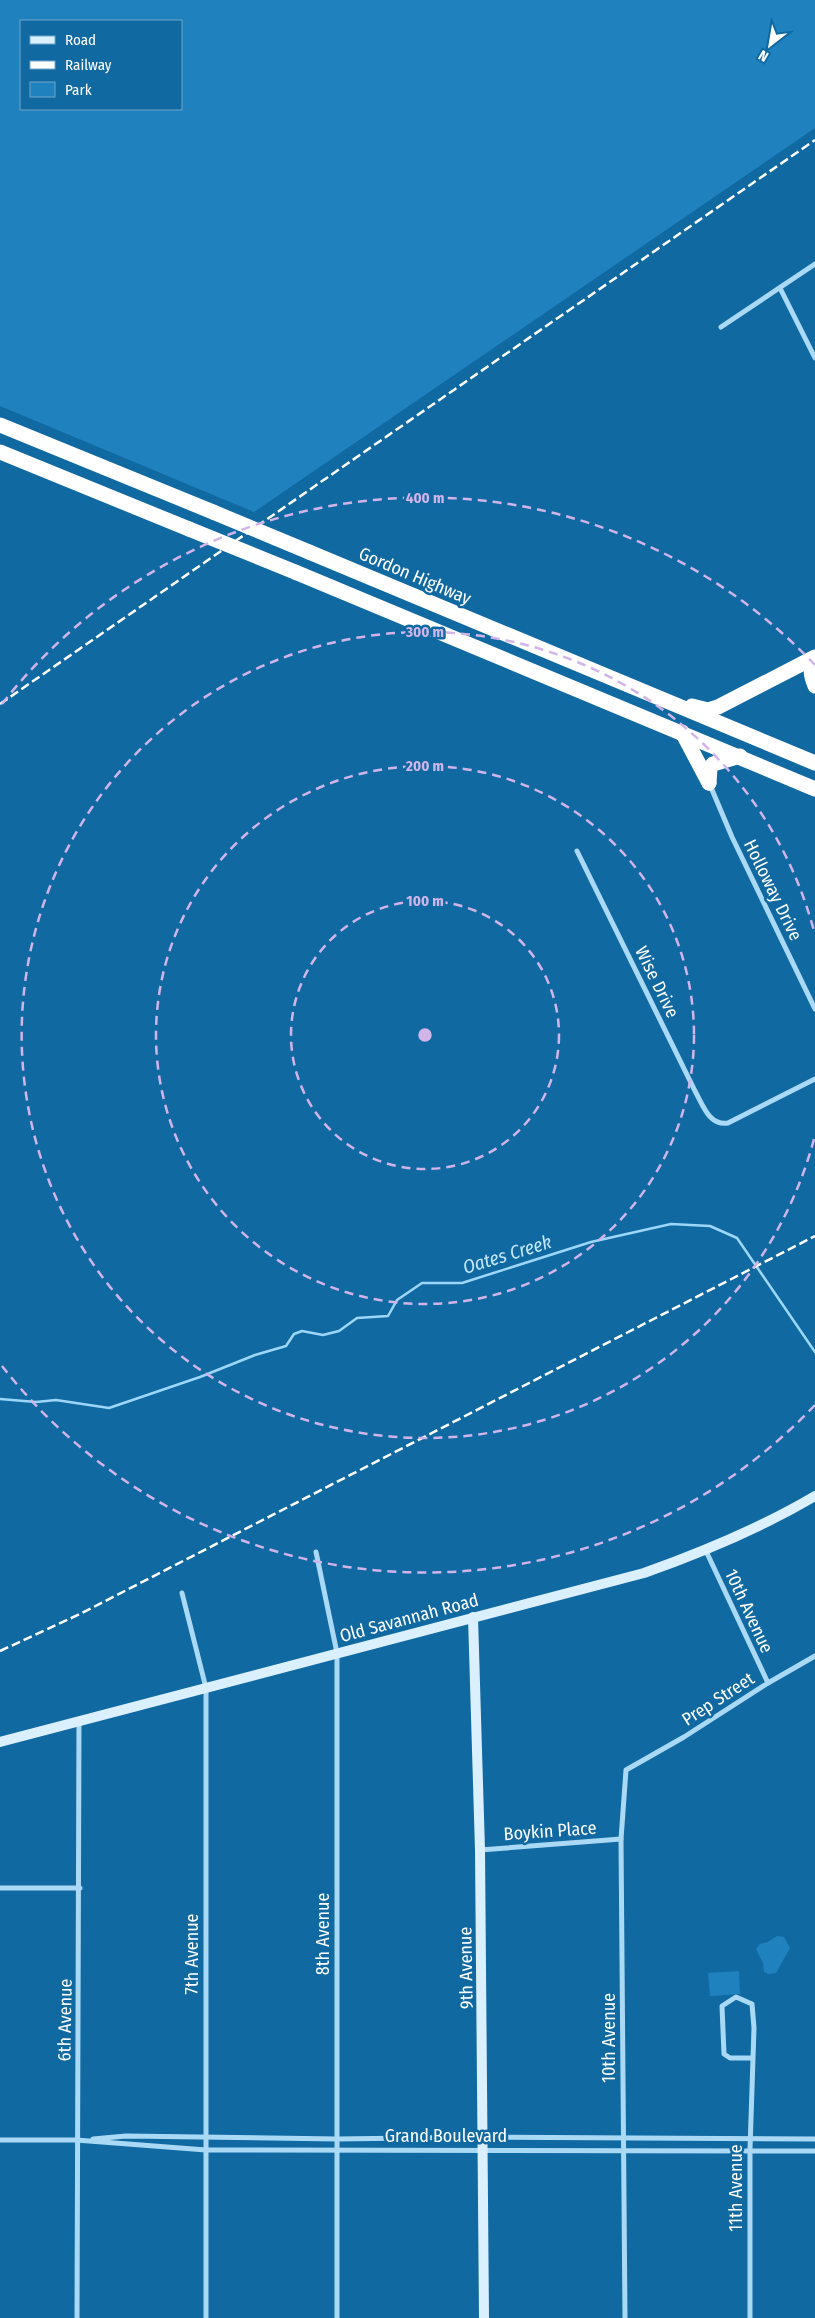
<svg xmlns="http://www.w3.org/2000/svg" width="815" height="2318" viewBox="0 0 815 2318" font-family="'Fira Sans Condensed',sans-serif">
<rect width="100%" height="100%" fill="#1169a2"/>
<g fill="#1f82bf" fill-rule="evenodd">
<path d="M0,0h815v128l-561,384 -254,-106zM181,21v88h-160v-88z"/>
<path d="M777,1936l7,1 6,11 -14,25 -8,1 -4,-2 -1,-9 -7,-14 4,-5 8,-2z"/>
<path d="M739,1971l1,23 -30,2 -2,-23z"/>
</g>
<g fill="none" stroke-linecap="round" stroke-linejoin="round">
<path stroke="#9cd7f9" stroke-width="2.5" d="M0,1399l36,3 20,-2 53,8 91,-31 55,-22 31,-9 8,-12 8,-3 21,4 16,-4 18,-13 31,-2 9,-16 25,-17h40l129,-41 80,-18 39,2 27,12 78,114"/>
<g stroke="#aad9f5" stroke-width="5">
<path d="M780,288l35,70"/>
<path d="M721,327l94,-63"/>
<path d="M710,785l22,52 83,172"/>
<path d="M577,851l118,240c8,14 14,35 33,32l87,-44"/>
<path d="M706,1551l62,132"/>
<path d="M316,1552l21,101v665"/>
<path d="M182,1593l24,95v630"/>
<path d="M480,1850l141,-11"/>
<path d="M0,1888h80"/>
<path d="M93,2139l33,-3 211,3 147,-2 331,2"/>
<path d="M0,2140h76l130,10 609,1"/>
<path d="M77,2318l2,-596"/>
<path d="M625,2318l-4,-479 5,-69 58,-33 84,-54 47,-27"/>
<path d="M750,2318v-169l4,-121 -2,-24 -16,-7 -14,9 2,48 6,4h23"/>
</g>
<g stroke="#dbf0fe" stroke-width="10">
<path d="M473,1617l7,233 4,468"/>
<path d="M0,1742l644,-169c59,-21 117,-45 171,-77"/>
</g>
<g stroke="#fff" stroke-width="15">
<path d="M0,425l213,87"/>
<path d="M0,452l189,77"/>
<path d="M309,552l506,211"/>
<path d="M295,572l520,217"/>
<path d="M815,660c-6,9 -4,16 0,26"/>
<path d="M692,706l16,4 10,-3 97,-50"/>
<path d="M682,732l27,51"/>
<path d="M709,783l1,-15 3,-4 27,-8"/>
</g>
<g stroke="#fff" stroke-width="2.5" stroke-dasharray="9 4" stroke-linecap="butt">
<path d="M0,704l815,-564"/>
<path d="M0,1651l80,-37 735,-378"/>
</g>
<g stroke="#fff" stroke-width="15">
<path d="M213,512l96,40"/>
<path d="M189,529l106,43"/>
</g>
</g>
<g fill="none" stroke="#d1b5e9" stroke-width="2.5" stroke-dasharray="9 6">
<circle cx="425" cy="1035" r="134"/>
<circle cx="425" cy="1035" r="269"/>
<path d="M814 1139A403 403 0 1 1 814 931"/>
<path d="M815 1405A537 537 0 0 1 2 1366M2 704A537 537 0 0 1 815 665"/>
</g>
<g text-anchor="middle" stroke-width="5" stroke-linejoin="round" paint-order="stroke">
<g font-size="18" fill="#fff" stroke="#1169a2">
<text transform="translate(415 576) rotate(23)" y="6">Gordon Highway</text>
<text transform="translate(773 890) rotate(64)" y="6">Holloway Drive</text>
<text transform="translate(657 982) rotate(64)" y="6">Wise Drive</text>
<text transform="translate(749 1611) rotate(65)" y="6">10th Avenue</text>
<text transform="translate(409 1618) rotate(-15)" y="6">Old Savannah Road</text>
<text transform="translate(718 1699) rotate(-33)" y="6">Prep Street</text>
<text transform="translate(550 1831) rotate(-4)" y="6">Boykin Place</text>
<text transform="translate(323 1934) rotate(-90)" y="6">8th Avenue</text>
<text transform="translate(192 1954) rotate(-90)" y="6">7th Avenue</text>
<text transform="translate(466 1968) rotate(-91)" y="6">9th Avenue</text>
<text transform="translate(65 2020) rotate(-89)" y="6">6th Avenue</text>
<text transform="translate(609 2038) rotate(-90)" y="6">10th Avenue</text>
<text x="446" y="2142">Grand Boulevard</text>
<text transform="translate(736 2188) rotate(-90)" y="6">11th Avenue</text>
</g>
<g font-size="19" font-style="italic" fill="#c5e8fd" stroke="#1169a2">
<text transform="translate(507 1254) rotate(-17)" y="7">Oates Creek</text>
</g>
</g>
<circle cx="425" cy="1035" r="8" fill="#d1b5e9" stroke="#1169a2" stroke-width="2.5"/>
<g font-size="15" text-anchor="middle" font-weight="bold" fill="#d1b5e9" stroke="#1169a2" stroke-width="5" stroke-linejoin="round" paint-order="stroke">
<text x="425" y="503">400 m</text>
<text x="425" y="637">300 m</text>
<text x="425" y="771">200 m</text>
<text x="425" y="906">100 m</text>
</g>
<rect x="20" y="20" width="162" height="90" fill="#1169a2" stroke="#70a5c7"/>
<rect x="30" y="36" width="25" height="8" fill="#dbf0fe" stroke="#70a5c7"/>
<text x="65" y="45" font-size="15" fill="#ffffff">Road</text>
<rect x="30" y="61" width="25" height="8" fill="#ffffff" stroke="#70a5c7"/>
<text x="65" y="70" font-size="15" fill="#ffffff">Railway</text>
<rect x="30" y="82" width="25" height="15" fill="#1f82bf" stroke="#70a5c7"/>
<text x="65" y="95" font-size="15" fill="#ffffff">Park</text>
<g transform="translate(770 45) rotate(211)" stroke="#1169a2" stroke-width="4" paint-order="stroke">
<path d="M0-4L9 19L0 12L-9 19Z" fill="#ffffff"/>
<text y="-8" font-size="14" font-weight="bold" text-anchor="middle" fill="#ffffff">N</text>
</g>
</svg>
